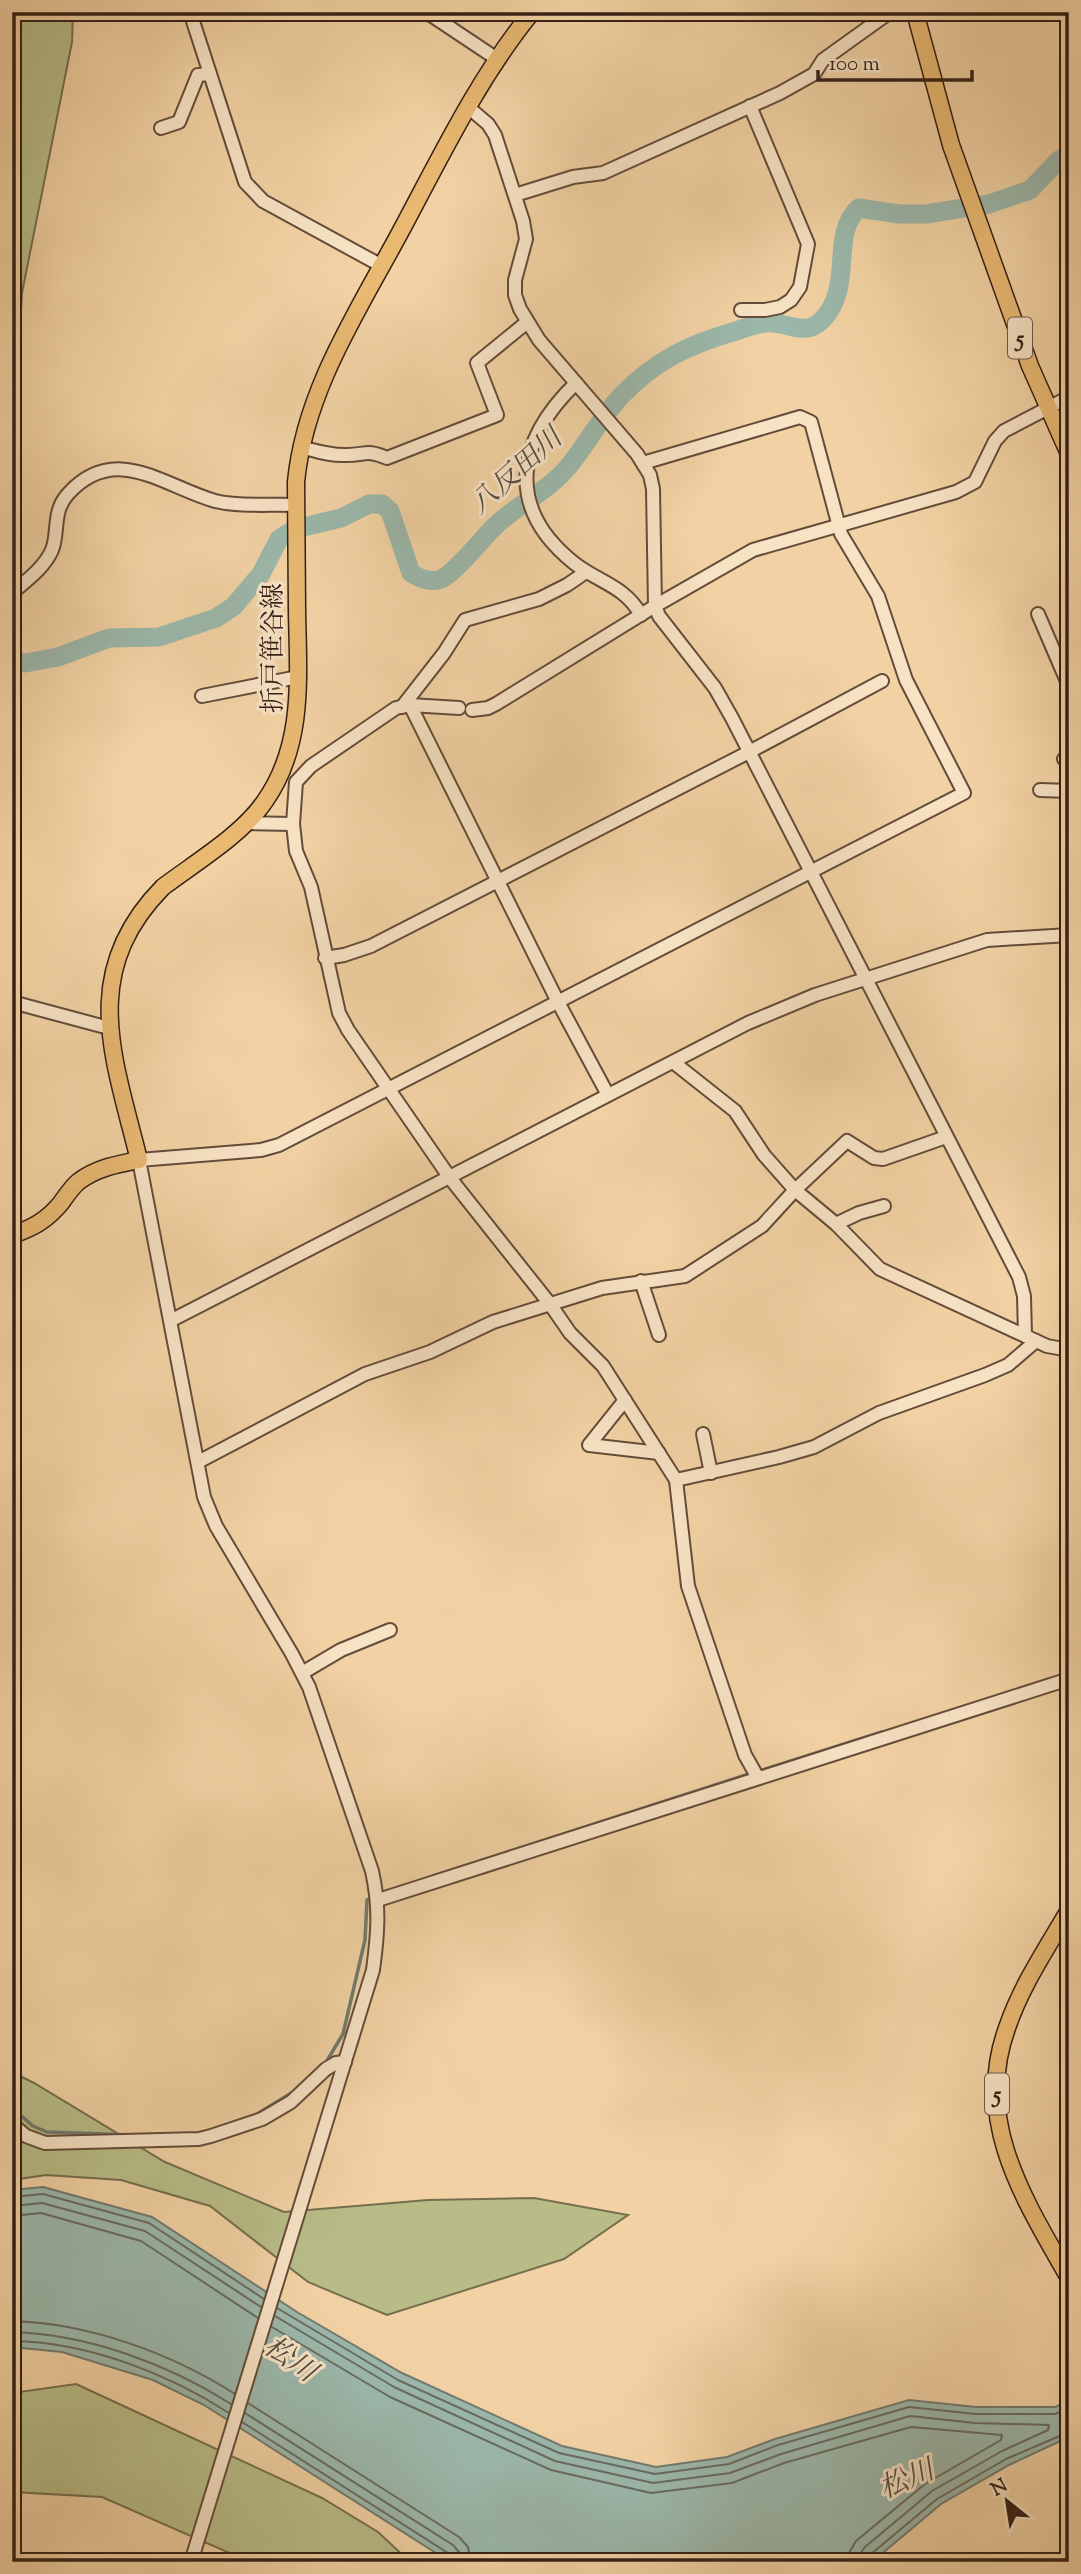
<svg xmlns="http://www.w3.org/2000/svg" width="1081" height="2574" viewBox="0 0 1081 2574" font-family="'Sorts Mill Goudy','Noto Serif JP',serif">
<rect width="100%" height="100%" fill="#f2d2a4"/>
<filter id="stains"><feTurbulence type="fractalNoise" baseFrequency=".00286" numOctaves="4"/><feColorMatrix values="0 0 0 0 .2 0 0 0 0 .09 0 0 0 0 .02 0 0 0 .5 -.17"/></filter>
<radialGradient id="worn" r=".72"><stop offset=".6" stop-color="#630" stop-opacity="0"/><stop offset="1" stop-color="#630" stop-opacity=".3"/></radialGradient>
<g fill="#b8bd87" stroke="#766e4e" stroke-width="2">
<path d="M12,12h61l-1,30 -50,251 -4,72 -6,12z"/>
<path d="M12,2072l22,11 131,79 119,50 144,-12 106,-2 94,17 -64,44 -177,56 -79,-33 -98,-76 -89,-26 -75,-5 -34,5z"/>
<path d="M76,2384l246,114 56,34 32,30h-160l-148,-65 -90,-5v-99z"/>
</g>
<path fill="#9bb7aa" stroke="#727a6f" stroke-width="2" d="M43,2187l109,30 145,95 105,61 160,73 94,21 71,-10 48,-18 134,-39 67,7h79l14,-6v36l-60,28 -68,39 -69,58h-422l-246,-157 -51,-25 -91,-28 -50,-5v-157z"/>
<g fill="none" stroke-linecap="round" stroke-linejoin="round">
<g stroke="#686b60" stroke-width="2">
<path d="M12,2197l31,-3 106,29 115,76"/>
<path d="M12,2206l30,-3 103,28 116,76"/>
<path d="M12,2216l29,-3 100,28 117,77"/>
<path d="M277,2308l121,72 161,73 96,21 74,-10 49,-19 131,-38 67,7h79l14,-6"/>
<path d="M275,2316l119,71 161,74 98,22 77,-10 51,-19 129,-38 65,7 74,2 -1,5 -46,21 -70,40 -67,56 -5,7 -1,8"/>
<path d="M12,2321c76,2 159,32 223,73"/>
<path d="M272,2327l118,70 161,73 100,23 81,-10 52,-20 127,-36 91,8 -1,5 -76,44 -69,57 -6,10 -1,11"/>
<path d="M12,2332c75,2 156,32 219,72"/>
<path d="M12,2341c75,1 155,32 217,72"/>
<path d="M248,2403l211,134 9,10 3,15"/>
<path d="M245,2413l208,132 6,7 2,10"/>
<path d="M242,2422l206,131 4,9"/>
<path d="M868,2562l3,-8 66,-55 69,-40 63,-27"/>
</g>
<g stroke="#727a6f" stroke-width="3.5">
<path d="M759,1771l123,-39"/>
<path d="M433,1876l319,-103"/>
<path d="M325,2064l18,-30 22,-94 2,-40 6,-3"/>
<path d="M12,2108l21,18 14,6 85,3"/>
<path d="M252,2117l41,-25"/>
</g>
<path stroke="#9bb7aa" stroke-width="19" d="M12,660l13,3 33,-6 51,-19 50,-1 57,-19 18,-12 27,-32 18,-35 16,-10 46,-11 28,-14h13l8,7 21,62c8,5 20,10 30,6 13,-5 41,-40 53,-52 22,-22 53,-35 74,-60 19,-23 33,-50 54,-72 34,-35 68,-51 114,-64 10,-3 21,-8 31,-8 20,-2 38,15 55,-3 33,-33 7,-86 37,-112l40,6h27l63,-10 41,-14 29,-30 10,-5"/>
<g stroke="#644c3a" stroke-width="16">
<g id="minor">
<path d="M190,12l55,170 18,19 119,65"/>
<path d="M431,15l66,44"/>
<path d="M468,107l20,17 7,11 28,86 3,18 -11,41v15l5,14 19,31 98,114 13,21 3,14 2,117 4,10 56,72 17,30 287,559 5,19 1,40"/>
<path d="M161,128l18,-6 19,-47 12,-1"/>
<path d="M515,195l58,-18 30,-4 177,-80 34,-19 9,-14 67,-48"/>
<path d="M741,310h24l15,-3 11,-7 9,-13 8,-43 -58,-138"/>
<path d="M576,383c-59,57 -72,124 -2,180 24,19 51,23 67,52"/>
<path d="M300,447c16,4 31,9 47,8 19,0 19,-6 40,3l110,-43 -20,-52 49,-40"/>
<path d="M12,593c15,-13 32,-25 40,-43 7,-17 0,-39 16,-56 47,-52 95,-8 147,7 25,6 55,3 81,4"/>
<path d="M1038,614l31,72"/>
<path d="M202,696l96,-19"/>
<path d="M410,705l148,297 50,93"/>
<path d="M402,707l42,-54 21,-33 74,-21 28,-14 19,-13"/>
<path d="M459,708l-49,-3 -14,3 -85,58 -15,16 -3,42 3,27 15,36 28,126 9,17 102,148 100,126 20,29 33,33 73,114 12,106 57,169 13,23"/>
<path d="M472,710l16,-2 8,-4 159,-98 98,-56 203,-58 19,-10 20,-41 9,-10 65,-34"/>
<path d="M1064,759l5,-1"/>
<path d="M1040,790l29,1"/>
<path d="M247,823l46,1"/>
<path d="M325,958l19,-3 27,-9 378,-194 133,-71"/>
<path d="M12,1002l97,26"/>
<path d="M673,1062l62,49 29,44 31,35 41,34 44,45 167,77 22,4"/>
<path d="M836,1224l23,-11 25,-7"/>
<path d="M641,1281l18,54"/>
<path d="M172,1320l576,-297 67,-28 172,-55 82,-5"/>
<path d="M625,1400l-36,45 70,8"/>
<path d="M703,1434l8,39"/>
<path d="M198,1462l167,-88 65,-22 63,-30 109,-34 83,-12 77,-50 33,-36 52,-49 27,17 9,1 63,-22"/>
<path d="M676,1480l103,-23 35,-10 65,-34 106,-38 23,-10 28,-24"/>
<path d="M302,1673l39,-23 49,-20"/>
<path d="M378,1900l691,-221"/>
<path d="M12,2124l14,12 19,7 154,-4 12,-3 51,-17 29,-17 35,-33 10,-6 9,-1"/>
<path d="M191,2562l182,-592c5,-37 7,-63 -1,-99l-63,-184 -17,-33 -76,-128 -12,-29 -65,-337 122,-10 18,-5 685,-352 -58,-113 -28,-84 -37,-62 -30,-112 -11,-5 -157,46"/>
</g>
</g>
<g stroke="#341f16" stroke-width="19">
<g id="major">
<path d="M915,12l36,133 79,221 39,88"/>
<path d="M12,1235c21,-7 35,-15 49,-32 5,-7 11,-16 17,-21 18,-14 40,-18 61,-22 -25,-102 -61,-187 24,-273 33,-25 79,-52 102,-86 40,-57 33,-125 32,-191 0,-43 -1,-86 -1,-128 9,-93 64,-174 107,-255 39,-73 76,-150 129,-215"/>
<path d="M1069,1910c-22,38 -48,76 -62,118 -34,93 17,171 62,250"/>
</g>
</g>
<use href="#minor" stroke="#f7e2c4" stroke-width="12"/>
<use href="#major" stroke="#e9b972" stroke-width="16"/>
</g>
<g text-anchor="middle" stroke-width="6" stroke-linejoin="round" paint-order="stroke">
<g fill="#f7e2c4" stroke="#6e5a4a" stroke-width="2">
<rect x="1008" y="317.5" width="24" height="41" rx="5"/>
<rect x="985" y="2073.5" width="24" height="41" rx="5"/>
</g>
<g font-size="24" font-weight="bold" fill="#341f16">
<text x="1020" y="346">5</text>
<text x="997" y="2102">5</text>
</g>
<g font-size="26" fill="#341f16" stroke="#f7e2c4">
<text transform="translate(272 648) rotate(-90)" y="9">折戸笹谷線</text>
</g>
<g font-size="28" font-style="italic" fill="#534d42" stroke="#f7e2c4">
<text transform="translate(515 470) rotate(-42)" y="10">八反田川</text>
<text transform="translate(291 2358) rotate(35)" y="10">松川</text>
<text transform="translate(906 2478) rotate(-23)" y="10">松川</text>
</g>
</g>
<rect width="1081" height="2574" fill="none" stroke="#f2d2a4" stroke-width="42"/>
<rect x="14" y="14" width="1053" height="2546" fill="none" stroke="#341f16" stroke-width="3.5"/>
<rect x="21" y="21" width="1039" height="2532" fill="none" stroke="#341f16" stroke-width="2"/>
<g transform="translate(1007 2501) rotate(330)" stroke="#f7e2c4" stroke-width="5" paint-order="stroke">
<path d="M0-5L12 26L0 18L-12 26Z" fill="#341f16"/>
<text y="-10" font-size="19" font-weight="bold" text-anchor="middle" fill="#341f16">N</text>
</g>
<path d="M818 70v10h154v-10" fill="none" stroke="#341f16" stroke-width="3.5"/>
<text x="829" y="70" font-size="21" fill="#341f16" stroke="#f7e2c4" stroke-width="5" paint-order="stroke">100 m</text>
<rect width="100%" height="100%" filter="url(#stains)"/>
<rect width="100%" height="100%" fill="url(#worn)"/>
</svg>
